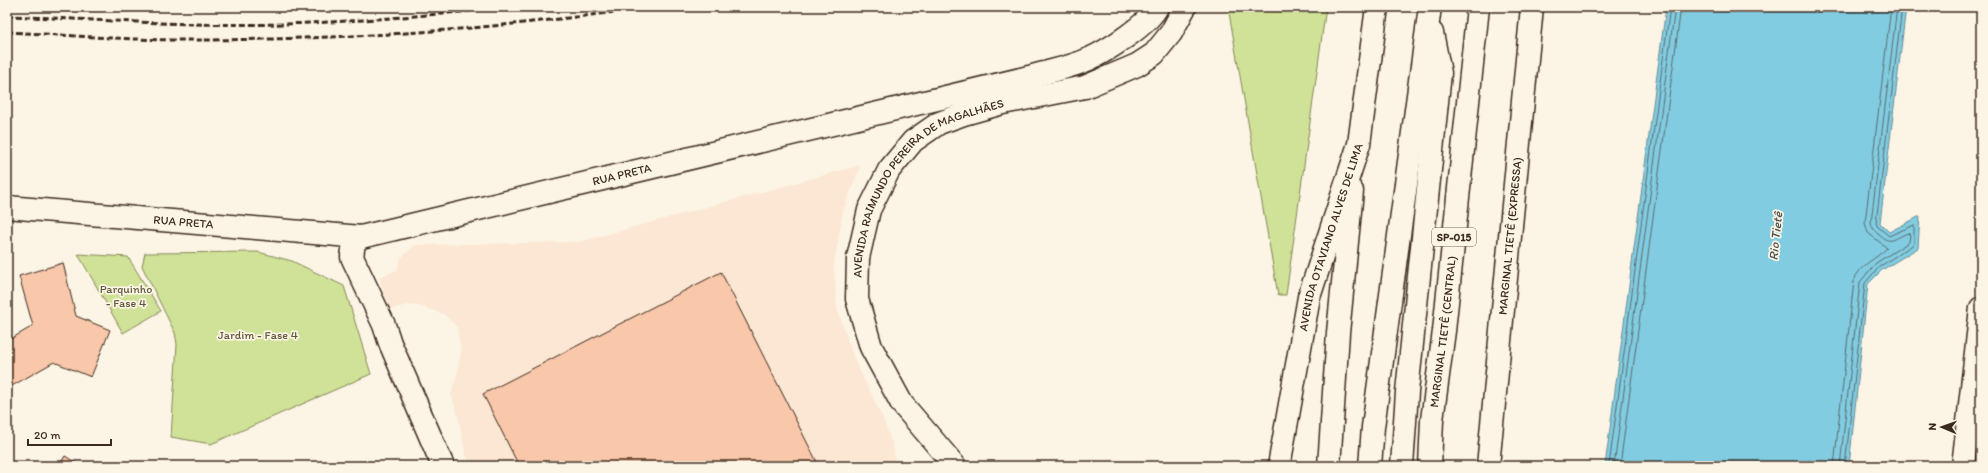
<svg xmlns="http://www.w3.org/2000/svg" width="1988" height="473" viewBox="0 0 1988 473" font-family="Itim,sans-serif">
<rect width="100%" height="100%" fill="#fcf5e5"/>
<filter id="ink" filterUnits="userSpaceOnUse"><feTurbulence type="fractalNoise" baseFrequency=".025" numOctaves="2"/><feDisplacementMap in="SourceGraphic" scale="8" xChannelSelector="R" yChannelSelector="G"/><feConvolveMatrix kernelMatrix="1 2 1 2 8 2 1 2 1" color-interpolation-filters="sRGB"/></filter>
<g filter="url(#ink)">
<path fill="#fbe7d3" d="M861,165l-18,46 -9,54 3,43 18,53 27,55 11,31 3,19h-425l-6,-13 -6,-33 -8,-26 7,-24 3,-19 -4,-24 -12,-12 -25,-9 -14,-1 -17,5 -10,-33 18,-7 4,-12 14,-13 164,-3z"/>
<g fill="#cfe297" stroke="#85865a">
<path d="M1228,7h98l-40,288h-8z"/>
<path d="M258,252l34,9 52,25 27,88 -160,70 -40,-7 6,-93 -2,-11 -33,-67 3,-13z"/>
<path d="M78,254l50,3 33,54 -38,22z"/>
</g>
<path fill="#82cce2" stroke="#668b94" d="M1666,7h240l-26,216 9,9 31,-16 -2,32 -36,22 -14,14 -19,182h-244z"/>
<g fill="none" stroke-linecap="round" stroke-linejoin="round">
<g stroke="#576b6c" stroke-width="1">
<path d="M1609,466l61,-459"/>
<path d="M1614,466l61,-459"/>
<path d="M1620,466l61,-459"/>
<path d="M1834,466l20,-185c5,-16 22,-22 33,-33l-19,-15 -3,-10 26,-216"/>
<path d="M1840,466l20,-184 16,-19 33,-21 1,-7 -2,-2c-14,5 -17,13 -30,1 -4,-4 -6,-6 -7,-11l26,-216"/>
<path d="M1845,466l20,-183 14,-16 35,-23v-19l-25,11 -12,-10 -1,-3 26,-216"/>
</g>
</g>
<g fill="#f9c7a9" stroke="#3b2a1e">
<path d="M63,263l13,53 34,14 -19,47 -37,-15 -44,25 -3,-4v-42l26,-15 -14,-50z"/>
<path d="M721,272l98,194h-300l-36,-72z"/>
<path d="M65,456l16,10h-22z"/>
</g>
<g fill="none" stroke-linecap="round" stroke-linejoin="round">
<g stroke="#3b2a1e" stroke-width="25">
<g id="street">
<path id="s1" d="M7,207l354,30"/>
</g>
</g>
<g stroke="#3b2a1e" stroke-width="25">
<g id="primary">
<path id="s2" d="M443,466l-53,-123 -6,-18 -32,-68 2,-15 7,-5 668,-160c19,-6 41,-9 60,-18 18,-8 60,-35 68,-52"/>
<path id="s3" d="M955,466l-53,-62 -31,-57 -14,-48 1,-41 11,-48 20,-40 24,-29 26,-18 25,-9 39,-11 82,-16 52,-22 17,-11 17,-21 14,-26"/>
</g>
</g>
<g stroke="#3b2a1e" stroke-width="25">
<g id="highway">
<path id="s4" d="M1279,466l30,-169 50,-153 18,-137"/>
<path d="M1329,466l9,-133 14,-142"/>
<path d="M1370,466l3,-39 57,-420"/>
<path d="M1402,466l5,-74 33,-319 -8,-40"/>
<path id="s5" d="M1430,466l2,-46 12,-89 34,-324"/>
<path id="s6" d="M1488,466l44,-459"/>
<path d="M1963,466l18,-158"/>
</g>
</g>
<use href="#street" stroke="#fcf5e5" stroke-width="22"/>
<use href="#primary" stroke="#fcf5e5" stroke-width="22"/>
<use href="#highway" stroke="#fcf5e5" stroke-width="22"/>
<g stroke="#3b2a1e" stroke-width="3" stroke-dasharray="6 3" stroke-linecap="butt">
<path d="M7,16c100,4 202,12 302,7 67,-3 133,-9 199,-16"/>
<path d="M7,32c59,3 119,8 178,8 155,0 311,-10 464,-33"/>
</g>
</g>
</g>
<g text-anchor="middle" stroke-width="3.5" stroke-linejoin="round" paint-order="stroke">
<rect fill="#fcf5e5" stroke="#75675a" stroke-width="1" x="1432" y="228" width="44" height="18" rx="3"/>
<g font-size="11" font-weight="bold" fill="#3b2a1e">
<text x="1454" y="241">SP-015</text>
</g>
<g font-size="12" fill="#3b2a1e" stroke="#fcf5e5">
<text dy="4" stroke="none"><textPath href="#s2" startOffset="520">RUA PRETA</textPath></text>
<text dy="4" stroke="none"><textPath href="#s3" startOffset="343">AVENIDA RAIMUNDO PEREIRA DE MAGALHÃES</textPath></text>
<text dy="4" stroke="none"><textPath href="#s1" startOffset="177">RUA PRETA</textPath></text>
<text dy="4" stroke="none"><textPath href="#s6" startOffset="231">MARGINAL TIETÊ (EXPRESSA)</textPath></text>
<text dy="4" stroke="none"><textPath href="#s4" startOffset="235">AVENIDA OTAVIANO ALVES DE LIMA</textPath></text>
<text dy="4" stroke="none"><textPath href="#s5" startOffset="135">MARGINAL TIETÊ (CENTRAL)</textPath></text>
</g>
<g font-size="12" fill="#60583c" stroke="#fcf5e5">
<text x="126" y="293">Parquinho<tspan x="126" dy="14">- Fase 4</tspan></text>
<text x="258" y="339">Jardim - Fase 4</text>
</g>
<g font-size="13" font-style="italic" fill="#4d524f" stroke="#fcf5e5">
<text transform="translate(1775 236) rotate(-84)" y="5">Rio Tietê</text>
</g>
</g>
<rect width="1988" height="473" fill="none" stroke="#fcf5e5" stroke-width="24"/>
<rect x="12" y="12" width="1964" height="449" fill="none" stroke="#3b2a1e" stroke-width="1.5" filter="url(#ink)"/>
<g transform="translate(1942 427) rotate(272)" stroke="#fcf5e5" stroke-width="3" paint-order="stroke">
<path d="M0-3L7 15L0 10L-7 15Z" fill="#3b2a1e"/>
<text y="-6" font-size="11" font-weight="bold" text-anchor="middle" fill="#3b2a1e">N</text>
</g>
<path d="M28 439v6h83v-6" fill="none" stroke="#3b2a1e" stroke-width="2"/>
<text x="34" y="439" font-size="12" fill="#3b2a1e" stroke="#fcf5e5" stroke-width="3" paint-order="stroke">20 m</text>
</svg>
